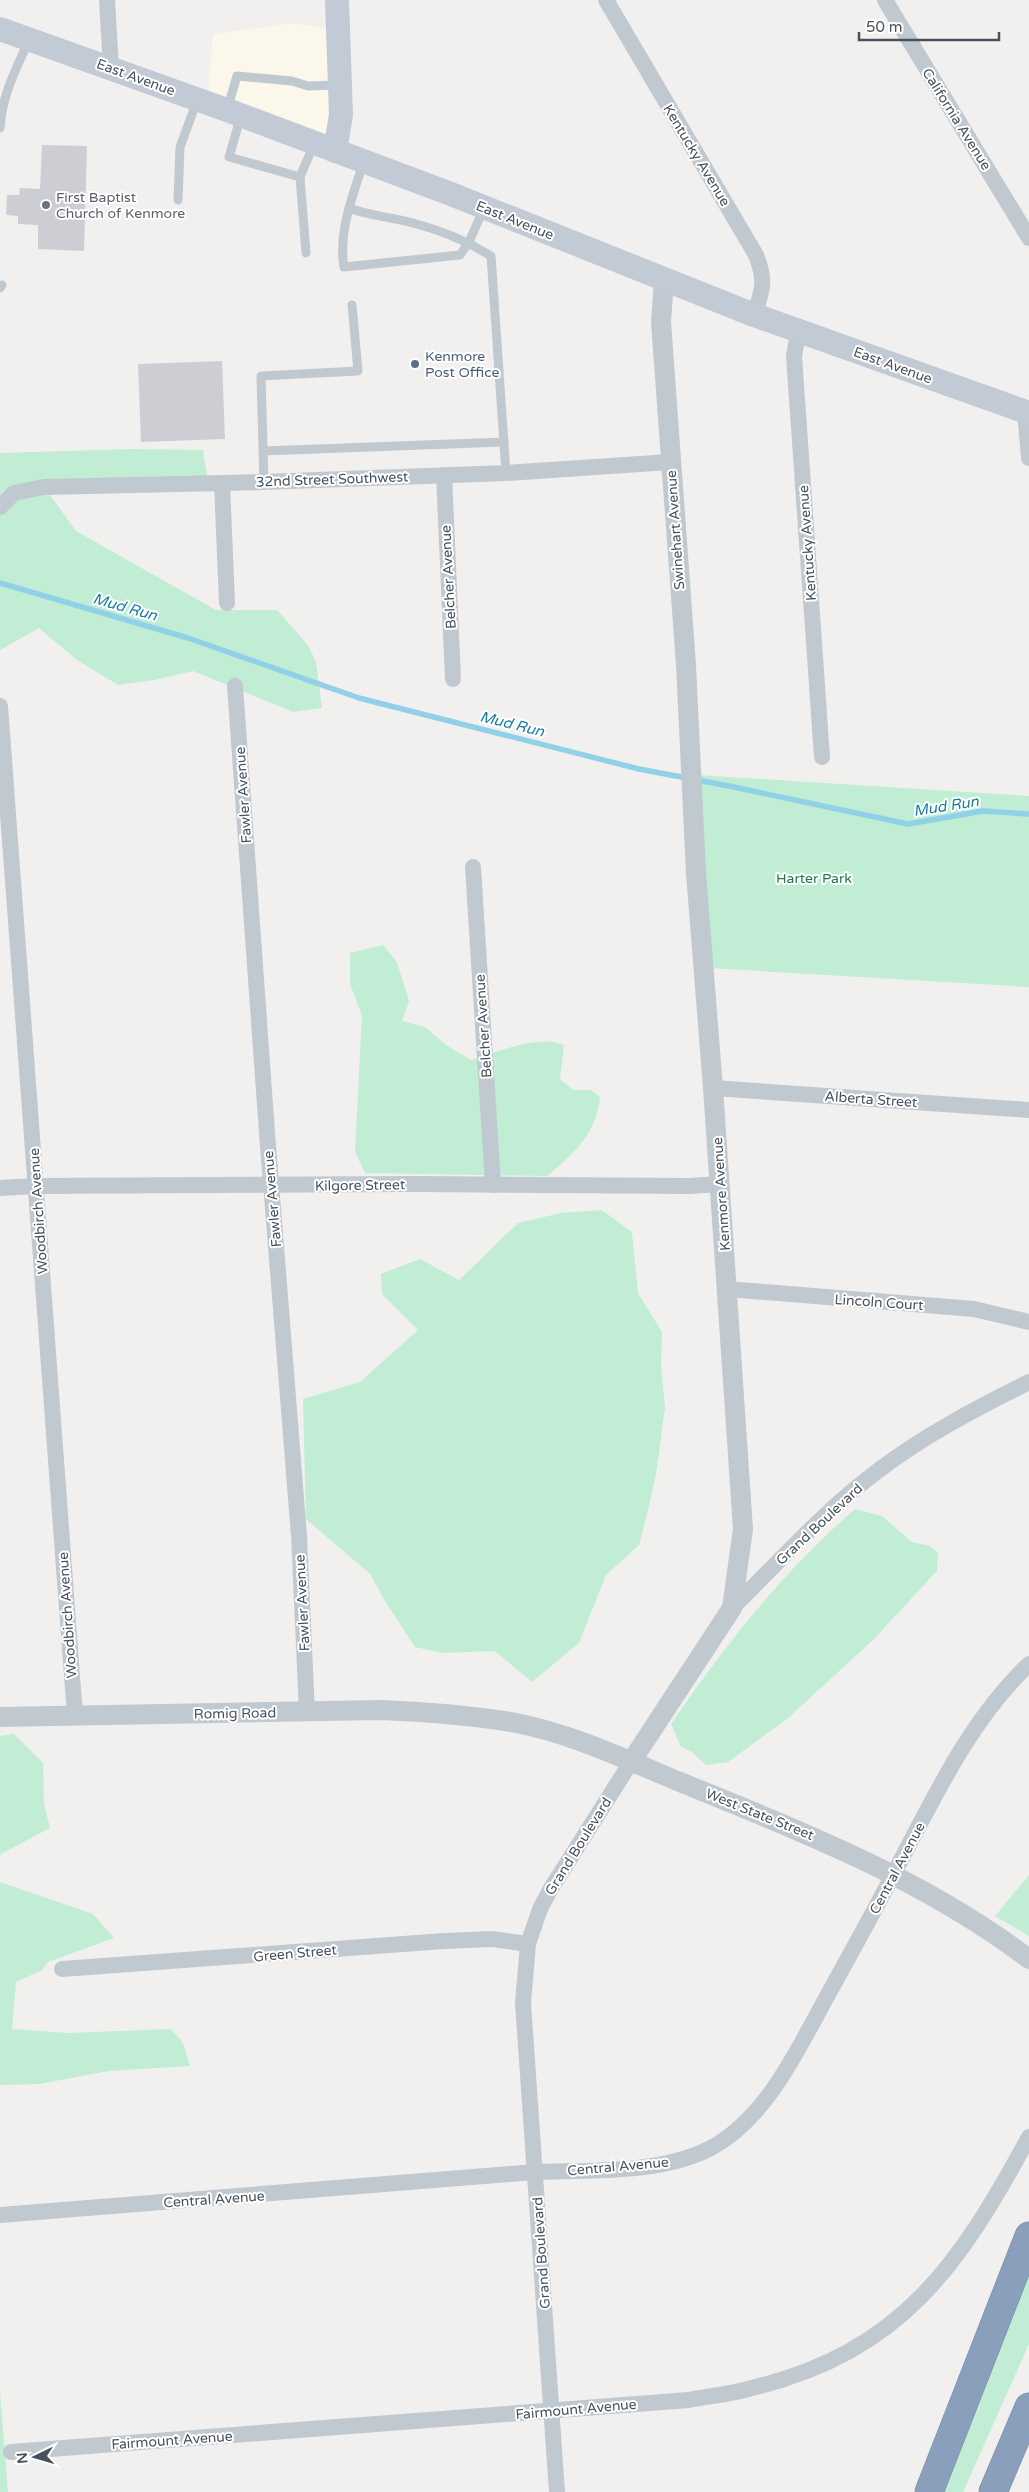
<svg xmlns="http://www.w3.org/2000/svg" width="1029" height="2492" viewBox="0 0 1029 2492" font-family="'Varela Round',sans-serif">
<rect width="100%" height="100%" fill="#f2f0ef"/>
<path fill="#fbf7ea" d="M296,23l38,7 -3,114 -123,-46 5,-64z"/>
<g fill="#c0edd4">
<path d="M131,449l72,1 5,33 -163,5 31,43 140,79h61l31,35 8,17 6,46 -29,4 -100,-41 -39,9 -36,5 -41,-25 -38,-32 -39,22v-197z"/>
<path d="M698,775l331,21v191l-320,-19z"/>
<path d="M383,945l14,17 12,39 -7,20 23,6 21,18 25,15c25,-8 69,-26 93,-15l-4,34 13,11h18l9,7c-4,37 -26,57 -53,79l-182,-3 -10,-21 7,-136 -12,-32v-31z"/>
<path d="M602,1210l30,22 6,61 24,39 -1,34 4,42 -9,66 -8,36 -9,35 -33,30 -27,68 -47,39 -37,-31 -52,2 -28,-6 -30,-46 -15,-27 -64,-55 -3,-120 57,-17 58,-52 -36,-36 -1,-20 39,-15 39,21 59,-57 43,-10z"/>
<path d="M855,1509l27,7 30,26 18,4 8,7 -1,18 -64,69 -86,79 -59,43 -22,3 -14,-13 -11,-5 -10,-23c53,-77 112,-153 184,-215z"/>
<path d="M14,1734l29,29 1,41 6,24 -49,26 -1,5v-123z"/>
<path d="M1029,1875v61l-34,-20z"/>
<path d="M0,1882l93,32 21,24 -66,24 -6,8 -26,12 -4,47 56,4 103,-4 12,14 7,23 -81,5 -70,13 -39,1z"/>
<path d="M1029,2260v84l-66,148h-23z"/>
<path d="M0,2391l8,101h-8z"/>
</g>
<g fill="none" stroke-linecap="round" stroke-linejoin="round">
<path stroke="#90d1e8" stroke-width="5.5" d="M0,583l188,55 171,60 280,71 90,17 179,38 75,-13 46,3"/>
</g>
<g fill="#ccced4">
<path d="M42,145l45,1 -3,105 -46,-2v-24l-20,-1v-8l-12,-1 1,-20h12l1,-7 20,1z"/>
<path d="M222,361l3,78 -84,3 -3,-78z"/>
</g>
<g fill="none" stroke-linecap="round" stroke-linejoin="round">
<g stroke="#758aa7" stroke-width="29">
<g id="motorway">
<path d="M929,2492l100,-256"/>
<path d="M993,2492l36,-85"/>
</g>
</g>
<g stroke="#c1c9d0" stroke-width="9">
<path d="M227,110l10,-34 55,5 16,5 31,-1"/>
<path d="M241,116l-12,41 71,20"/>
<path d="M0,128c2,-33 16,-59 29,-88"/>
<path d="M364,161c-11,34 -26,71 -20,106l116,-12 9,-13 15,-34"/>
<path d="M178,200l2,-53 17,-46"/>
<path d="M349,208c21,8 42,9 64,15 27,7 54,18 78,33l15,217"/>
<path d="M306,253l-6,-76 14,-33"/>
<path d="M0,288l2,-3"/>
<path d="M263,451l241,-9"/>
<path d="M264,482l-3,-106 97,-5 -6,-66"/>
</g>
<g stroke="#c1c9d0" stroke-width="16">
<path d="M107,0l4,68"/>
<path d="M606,0l150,255c10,25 7,35 -2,60"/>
<path d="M885,0l144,238"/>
<path d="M802,332l-5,7 -3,17 28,401"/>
<path d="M1025,412l4,46"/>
<path d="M444,475l9,204"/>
<path d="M222,483l5,120"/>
<path d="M0,507l14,-14 30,-6 220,-5 242,-9 164,-11"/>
<path d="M235,686l32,447 32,403 8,176"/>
<path d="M0,706l75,1010"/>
<path d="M473,867l20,318"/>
<path d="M713,1088l316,22"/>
<path d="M0,1188l36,-2 382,-2 272,2 30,-2"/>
<path d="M727,1289l247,20 55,13"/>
<path d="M732,1608c48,-47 93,-98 147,-138 46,-35 98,-62 150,-88"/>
<path d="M62,1969l382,-28 48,-2 36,5"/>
<path d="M0,2215l535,-43c54,-2 124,2 174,-23 56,-29 87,-96 116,-149 26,-47 52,-94 77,-142 36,-68 70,-140 127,-194"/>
<path d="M11,2452l678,-52c21,-4 43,-6 63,-12 151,-37 207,-123 277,-251"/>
<path d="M557,2492l-34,-489 5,-59 12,-35 10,-19 81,-128"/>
</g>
<g stroke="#c1c9d0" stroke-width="20">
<path d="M0,1717l381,-7c46,2 90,5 135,13 57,11 111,37 164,59 121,49 243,97 349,177"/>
<path d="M631,1762l101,-154 11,-79 -30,-441 -17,-215 -10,-208 -25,-343 3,-42"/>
</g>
<g stroke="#c1cad5" stroke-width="24">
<path d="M0,29l227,81 224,84 303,121 275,98"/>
<path d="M335,151l6,-36 -4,-115"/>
</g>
<use href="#motorway" stroke="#8a9fbc" stroke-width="28"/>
</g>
<circle fill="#6b7280" stroke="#fff" stroke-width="2" cx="46" cy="205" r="5"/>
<circle fill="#5c6f8a" stroke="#fff" stroke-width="2" cx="415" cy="364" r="5"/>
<g text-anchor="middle" stroke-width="4" stroke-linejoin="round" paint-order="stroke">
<g font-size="14" fill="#48525c" stroke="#fff">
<text transform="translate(136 77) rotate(20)" y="5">East Avenue</text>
<text transform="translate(957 119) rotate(58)" y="5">California Avenue</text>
<text transform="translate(697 155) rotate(59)" y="5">Kentucky Avenue</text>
<text transform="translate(515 220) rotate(22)" y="5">East Avenue</text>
<text transform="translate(893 365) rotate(20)" y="5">East Avenue</text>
<text transform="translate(332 479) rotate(-2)" y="5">32nd Street Southwest</text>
<text transform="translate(675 530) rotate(-94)" y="5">Swinehart Avenue</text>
<text transform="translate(807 543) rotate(-94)" y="5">Kentucky Avenue</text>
<text transform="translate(448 577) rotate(-93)" y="5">Belcher Avenue</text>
<text transform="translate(243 795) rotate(-94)" y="5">Fawler Avenue</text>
<text transform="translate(483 1026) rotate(-94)" y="5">Belcher Avenue</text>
<text transform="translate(871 1099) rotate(4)" y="5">Alberta Street</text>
<text transform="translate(360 1185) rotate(-1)" y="5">Kilgore Street</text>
<text transform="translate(721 1194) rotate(-94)" y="5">Kenmore Avenue</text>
<text transform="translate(272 1199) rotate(-95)" y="5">Fawler Avenue</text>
<text transform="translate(38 1211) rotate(-94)" y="5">Woodbirch Avenue</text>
<text transform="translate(879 1302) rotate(4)" y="5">Lincoln Court</text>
<text transform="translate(819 1524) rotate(-43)" y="5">Grand Boulevard</text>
<text transform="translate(302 1603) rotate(-93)" y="5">Fawler Avenue</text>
<text transform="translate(67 1615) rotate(-94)" y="5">Woodbirch Avenue</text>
<text transform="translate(235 1713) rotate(-1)" y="5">Romig Road</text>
<text transform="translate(760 1814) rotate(22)" y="5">West State Street</text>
<text transform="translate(578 1846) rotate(-58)" y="5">Grand Boulevard</text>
<text transform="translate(897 1868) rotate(-62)" y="5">Central Avenue</text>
<text transform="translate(295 1953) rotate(-5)" y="5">Green Street</text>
<text transform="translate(618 2166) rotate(-5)" y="5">Central Avenue</text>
<text transform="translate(214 2199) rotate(-4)" y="5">Central Avenue</text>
<text transform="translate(541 2253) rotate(-94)" y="5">Grand Boulevard</text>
<text transform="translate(576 2409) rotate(-5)" y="5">Fairmount Avenue</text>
<text transform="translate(172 2440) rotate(-4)" y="5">Fairmount Avenue</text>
</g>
<g font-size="14" fill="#5b616d" stroke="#fff" text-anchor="start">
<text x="56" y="202">First Baptist<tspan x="56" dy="16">Church of Kenmore</tspan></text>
</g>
<g font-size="14" fill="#4e5e75" stroke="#fff" text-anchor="start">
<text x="425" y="361">Kenmore<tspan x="425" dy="16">Post Office</tspan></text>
</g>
<g font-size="14" fill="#1c7a50" stroke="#fff">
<text x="814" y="883">Harter Park</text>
</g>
<g font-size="15" font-style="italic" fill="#147ea4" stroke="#fff">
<text transform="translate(125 607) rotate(16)" y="5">Mud Run</text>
<text transform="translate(512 724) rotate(14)" y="5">Mud Run</text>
<text transform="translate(946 806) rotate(-9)" y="5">Mud Run</text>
</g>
</g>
<g transform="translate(35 2457) rotate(265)" stroke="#ffffff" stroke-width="4" paint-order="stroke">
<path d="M0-4L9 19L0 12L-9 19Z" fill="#48525c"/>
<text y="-8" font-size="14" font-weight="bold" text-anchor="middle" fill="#48525c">N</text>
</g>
<path d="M859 32v8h140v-8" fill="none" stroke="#48525c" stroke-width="2.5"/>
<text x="866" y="32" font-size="15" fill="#48525c" stroke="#ffffff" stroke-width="4" paint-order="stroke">50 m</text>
</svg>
